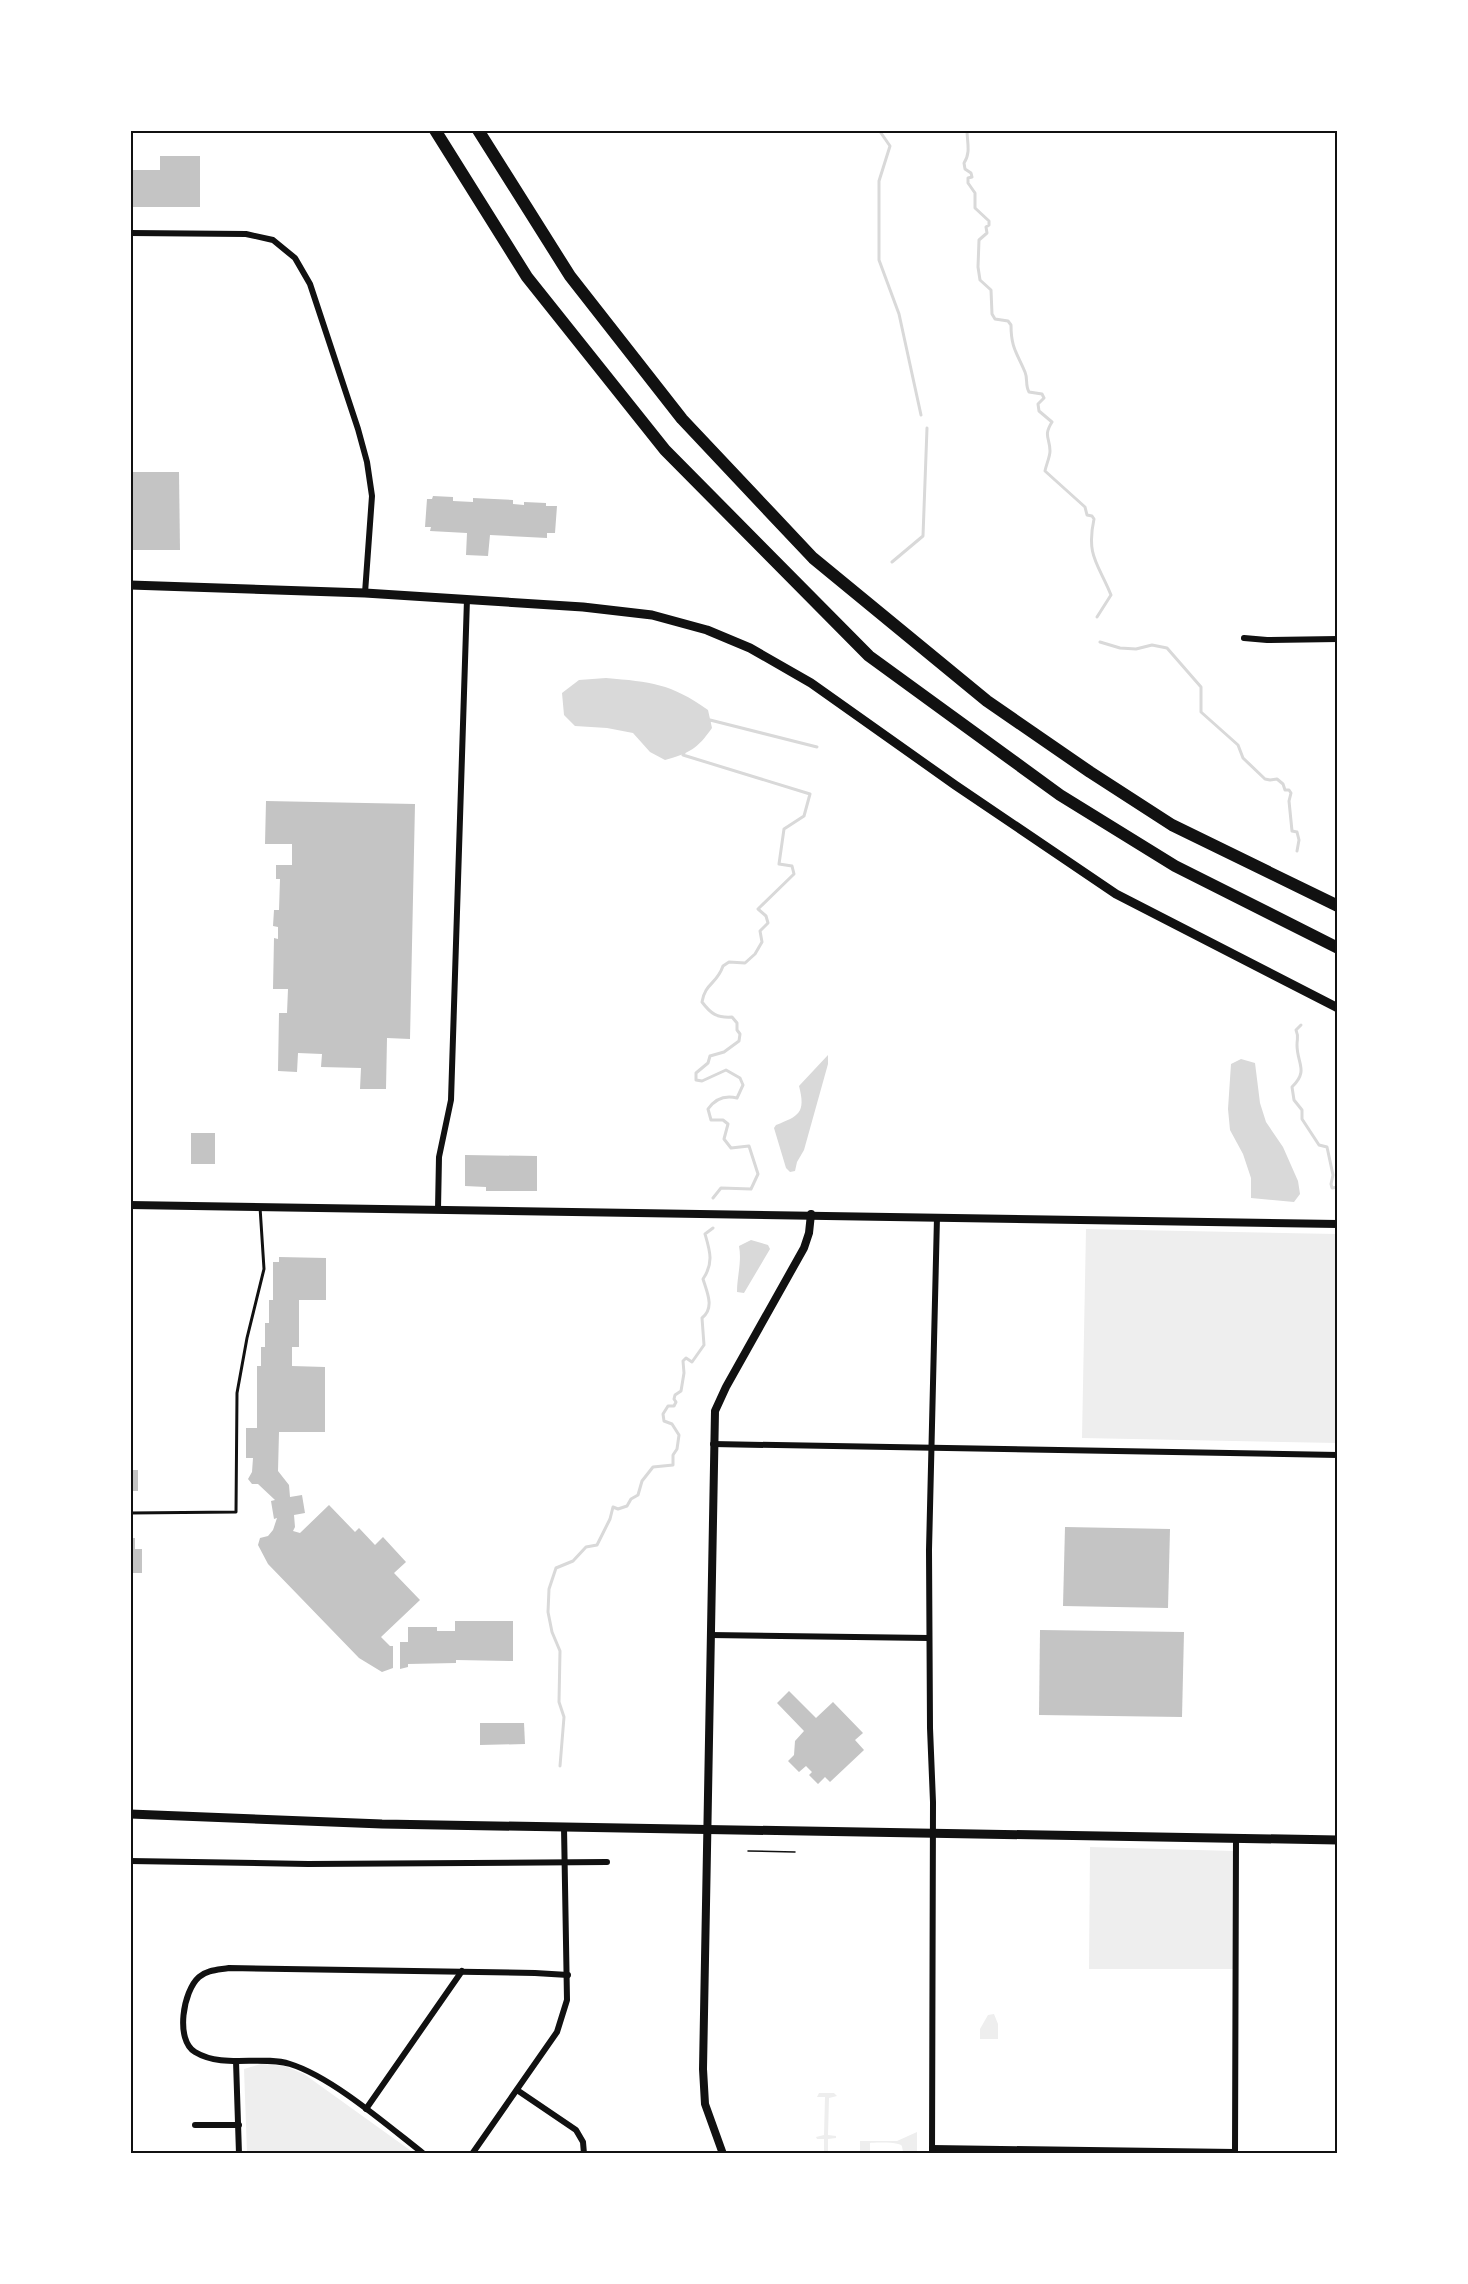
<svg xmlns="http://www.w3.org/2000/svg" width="1468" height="2284" viewBox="0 0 1468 2284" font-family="Roboto,sans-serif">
<rect width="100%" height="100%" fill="#fff"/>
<g fill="#eee">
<path d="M1086,1229l251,5v209l-255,-5z"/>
<path d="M1090,1847l144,4v118h-145z"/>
<path d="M994,2014l4,10v15h-18v-10l8,-14z"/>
<path d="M261,2064l24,2 19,8 110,79h-167l-3,-84z"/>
<path d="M819,2093h15l3,3 -8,2 -1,37 8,1v2l-8,1v14h-4v-14h-7l-1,-2 8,-2 1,-38h-8z"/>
<path d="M917,2132v21h-13c-2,-2 -1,-6 -3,-8 -3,-3 -27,-3 -31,-2v10h-10v-12h37z"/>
</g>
<g fill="#d9d9d9">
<path d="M606,678c45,4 64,5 102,32l4,18c-15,21 -22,25 -47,32l-15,-8 -17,-19 -26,-5 -32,-2 -11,-11 -2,-22 17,-13z"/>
<path d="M828,1055v9l-24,86 -7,12 -2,9 -5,1 -4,-4 -12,-40 2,-3c23,-9 30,-12 23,-39z"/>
<path d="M1241,1059l14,4 5,40 6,19 17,25 15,34 2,13 -6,8 -43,-4v-20l-8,-24 -13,-24 -2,-21 3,-45z"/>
<path d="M751,1240l17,5 2,4 -26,44 -7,-1c0,-16 5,-30 2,-46z"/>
</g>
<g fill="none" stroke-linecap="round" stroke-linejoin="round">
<g stroke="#d9d9d9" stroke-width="3">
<path d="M881,130v3l9,13 -11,35v79l20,54 22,101"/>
<path d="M967,130c0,12 4,23 -3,33l1,6 6,4 1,4 -4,1v5l7,10v15l14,13v4l-3,2 1,6 -8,7 -1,27 2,13 11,10 1,24 3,5 13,2 3,4c0,23 6,28 14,47 3,7 0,13 4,20l13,2 2,4 -6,6 1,7 13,11c-9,14 -2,16 -2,29 0,6 -4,14 -5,20l40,36 2,8 5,1 2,3c-8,37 4,44 17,76l-14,22"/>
<path d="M892,562l31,-26 4,-108"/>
<path d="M1100,642l20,6 16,1 16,-4 15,3 34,39v25l37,33 5,13 22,21 5,1 7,-1 6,5 2,6h4l2,3 -2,8 3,30 5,1 2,8 -2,11"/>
<path d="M709,722l1,-2 107,27"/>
<path d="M684,753l-1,2 127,39 -6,22 -20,13 -5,35 13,2 2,8 -36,35 8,7 2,7 -8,8 2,11 -7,12 -10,9 -16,-1 -6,4c-6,18 -18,17 -21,36 9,12 15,16 30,15l5,6v7l3,4 -1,7 -15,11 -14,4 -2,7 -12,10v7l6,1 24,-11 14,8 3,7 -6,13c-12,-3 -22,1 -29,11l3,11h12l5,4 -4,15 7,9 18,-2 9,28 -7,15 -30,-1 -8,10"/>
<path d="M1301,1025l-5,5c3,7 1,8 1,15 0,19 12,25 -5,42l2,13 8,10v9l17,26 8,2 6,28 -2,9 1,4 6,-1"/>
<path d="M560,1766l4,-49 -5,-15 1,-51 -8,-19 -4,-20 1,-23 7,-21 17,-7 13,-14 11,-2 13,-26 3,-12 5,2 9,-3 4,-7 7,-4 4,-14 11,-14 20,-2v-10l4,-6 2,-14 -7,-11 -8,-3 -1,-7 5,-8h6l2,-4 -2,-3 1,-4 6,-4 3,-18 -1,-12 3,-3 6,4 12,-17 -2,-27c13,-10 5,-26 1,-39 11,-16 7,-28 2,-45l8,-6"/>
</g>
</g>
<g fill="#c4c4c4">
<path d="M160,156h40v51h-70v-37h30z"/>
<path d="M130,472h49l1,78h-50z"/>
<path d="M433,496l20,1v4l20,1v-4l40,2v4l11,1v-3l22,1v3h11l-2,27h-8v5l-57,-3 -2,21 -22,-1 1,-22 -37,-2 1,-4h-6l2,-28h5z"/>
<path d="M266,801l149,3 -5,235 -23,-1 -1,51h-26l1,-21 -40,-1 1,-13 -24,-1 -1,19 -19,-1 1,-58h8l1,-24h-15l1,-51 4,1v-12l-5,-1 1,-16h5l1,-31h-4v-14h16v-21h-27z"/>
<rect x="191" y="1133" width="24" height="31"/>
<path d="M465,1155l72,1v35h-51v-4l-21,-1z"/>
<path d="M279,1257l47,1v42h-27v47h-7v19l33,1v65h-46l-1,39 11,14 1,12 12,-2 3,18 -11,2 1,12 -2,4 7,2 29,-28 26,27 4,-4 16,17 8,-8 23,25 -12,11 26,27 -39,37 9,9h3v22l-11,4 -23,-14 -91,-94 -10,-19 2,-7 8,-2 5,-6 4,-12 -3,1 -3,-18 4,-1 -17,-16h-6l-4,-5 4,-7 1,-14h-7v-30h11v-62h4v-19h4v-24h4v-23h4v-38h6z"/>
<rect x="130" y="1470" width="8" height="21"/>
<path d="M1065,1527l105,2 -2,79 -105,-2z"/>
<path d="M130,1538h5v11h7v24h-12z"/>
<path d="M455,1621h58v40l-57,-1v3l-48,1v3l-8,2v-27h8v-15h29v4h18z"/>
<path d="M1040,1630l144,2 -2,85 -143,-2z"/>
<path d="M789,1691l27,27 17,-16 30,31 -8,7 9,10 -34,32 -5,-5 -7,7 -9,-9 3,-3 -6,-6 -7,6 -11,-11 6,-6 1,-14 9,-10 -27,-28z"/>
<path d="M480,1723h44l1,21 -45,1z"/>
</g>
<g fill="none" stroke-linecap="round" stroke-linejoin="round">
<path stroke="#111" stroke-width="1.5" d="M748,1851l47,1"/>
<path stroke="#111" stroke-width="3" d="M130,1513l106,-1 1,-119 10,-55 17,-69 -4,-62"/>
<g stroke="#111" stroke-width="6">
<path d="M130,233l116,1 27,6 22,18 15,26 48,145 9,33 5,34 -7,97"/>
<path d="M1244,638l23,2 71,-1"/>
<path d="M438,1209l1,-52 12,-57 16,-501"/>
<path d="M713,1444l625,11"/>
<path d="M710,1635l219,3"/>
<path d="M130,1861l178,3 299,-2"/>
<path d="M236,2061l3,93"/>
<path d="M517,2090l59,40 7,12 1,12"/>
<path d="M366,2109l96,-138"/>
<path d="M195,2125h44"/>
<path d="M932,2148l303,4"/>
<path d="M424,2154c-36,-28 -92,-77 -134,-90 -30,-9 -67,5 -95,-12 -20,-12 -12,-61 4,-75 8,-7 19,-7 30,-9l306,5 33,2"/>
<path d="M472,2154l85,-122 10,-32 -3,-173"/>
<path d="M932,2154l1,-352 -3,-74 -1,-178 8,-333"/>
<path d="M1235,2154l1,-316"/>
</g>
<g stroke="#111" stroke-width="8">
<path d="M130,1205l1208,19"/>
<path d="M723,2154l-18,-50 -2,-35 12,-658 11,-24 78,-139 5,-15 2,-19"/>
</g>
<g stroke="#111" stroke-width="9">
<path d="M130,585l235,8 218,14 69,8 55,15 43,18 61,35 144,102 161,109 222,114"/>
<path d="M130,1814l252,10 956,16"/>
</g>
<g stroke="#111" stroke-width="12">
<path d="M435,130l92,147 138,173 204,206 191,139 115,71 163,82"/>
<path d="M478,130l92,146 112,143 131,139 174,143 103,71 82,53 166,81"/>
</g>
</g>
<rect width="1468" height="2284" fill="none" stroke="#ffffff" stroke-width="264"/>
<rect x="132" y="132" width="1204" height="2020" fill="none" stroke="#111" stroke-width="2"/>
</svg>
